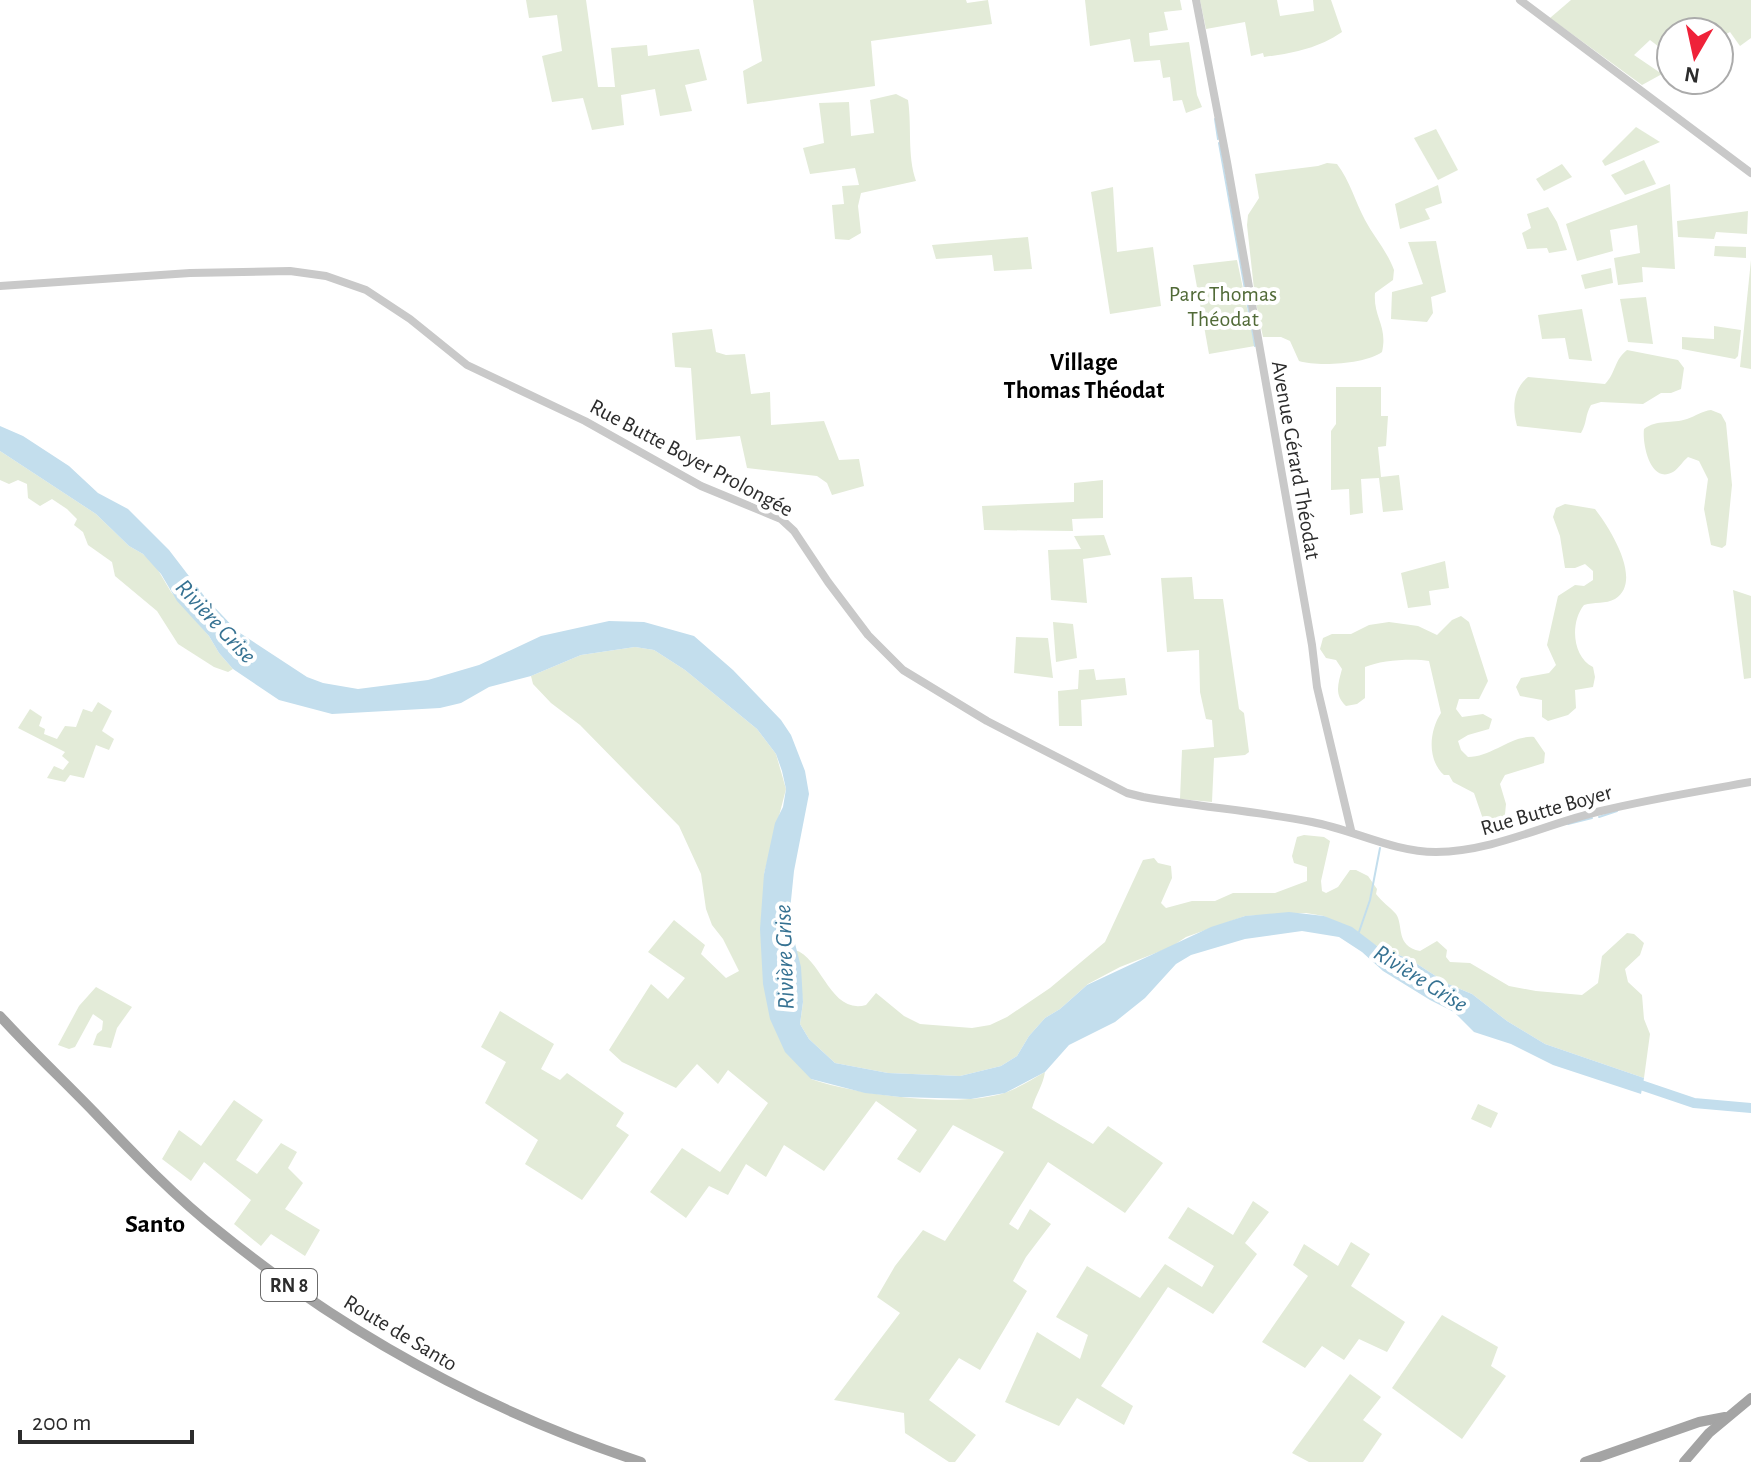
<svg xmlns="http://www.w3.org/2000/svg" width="1751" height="1462" viewBox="0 0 1751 1462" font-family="'Alegreya Sans',sans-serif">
<rect width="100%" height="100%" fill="#fff"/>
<g fill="#e3ebd8">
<path d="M526,0h60l12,87h17l-4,-39 36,-3 1,11 51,-7 8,31 -22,5 7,26 -32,5 -5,-27 -34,6 3,30 -32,5 -9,-32 -31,4 -10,-46 20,-5 -5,-36 -28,3z"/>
<path d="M753,0h213l1,3 21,-3 4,24 -121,17 4,45 -128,18 -4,-33 19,-10z"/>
<path d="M1085,0h95l2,10 -18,2 4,18 -19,3 1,13 39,-4 8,53 5,12 -16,6 -4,-13 -9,1 -3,-24 -7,1 -3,-18 -26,2 -4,-23 -40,7z"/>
<path d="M1200,0h77l3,16 34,-5 -1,-11h18l11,32c-25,17 -49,21 -78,25l-1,-4 -12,3 -6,-34 -39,7z"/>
<path d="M1571,0h180v38l-11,8 -10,-14 -11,6v-6h-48v24l-21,-16 -16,15 28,19 -20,11 -92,-67z"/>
<path d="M896,94l12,6c4,27 -1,55 8,81l-55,12 -3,13 3,27 -12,7 -14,-1 -3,-34 12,-1 -2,-18 17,-1 -4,-17 -45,6 -7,-26 21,-5 -5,-40 30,-1 2,34 23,-3 -4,-33z"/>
<path d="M1636,127l24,15 -55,24 -3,-5z"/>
<path d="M1436,129l22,41 -20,10 -24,-42z"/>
<path d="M1644,160l12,24 -31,11 -14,-20z"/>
<path d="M1327,163l10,1c13,17 18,37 28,56 9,17 22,31 29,50l-1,10 -18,13c-2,24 13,33 7,59 -16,12 -64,15 -83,9l-9,-20 -9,-4h-18l-8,-39 -8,-73 1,-10 11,-17 -4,-24 63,-8z"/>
<path d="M1562,164l10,13 -28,14 -8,-12z"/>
<path d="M1670,184l5,85 -33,-2 1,15 -25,3 -4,-27 26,-5 -3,-28 -27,5 3,21 -36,10 -11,-37z"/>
<path d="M1438,185l4,18 -17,6 5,10 -30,10 -5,-25z"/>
<path d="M1113,187l4,65 36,-5 8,59 -51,8 -19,-122z"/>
<path d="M1548,207l9,15 10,28 -18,3 -2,-5 -20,1 -5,-16 9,-5 -4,-14z"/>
<path d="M1748,211l-1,23 -31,-2 -2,7 -36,-2 -1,-16z"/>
<path d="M1028,237l4,32 -38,2 -2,-16 -56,4 -4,-14z"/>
<path d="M1436,241l10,51 -15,5 2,16 -6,9 -36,-3 1,-27 31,-8 -15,-42z"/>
<path d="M1715,246l31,1v11l-32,-2z"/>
<path d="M1237,260l18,86 -46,8 -16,-89z"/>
<path d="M1751,260v109l-11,-2z"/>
<path d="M1611,268l2,15 -28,6 -4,-14z"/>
<path d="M1646,297l7,47 -25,-2 -8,-43z"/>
<path d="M1582,309l10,52 -23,-2 -4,-21 -23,1 -4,-24z"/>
<path d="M1714,326l27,4 -3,26 -3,3 -53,-10v-12l32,2z"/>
<path d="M712,329l4,23 10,3 19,-1 6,40 19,-2 1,33 53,-4 15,39 20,-1 5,27 -32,9 -5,-12 -10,-7 -70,-8 -7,-32 -44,4 -5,-72 -16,-1 -3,-34z"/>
<path d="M1627,350l51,10 6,8 -3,21 -10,4h-10l-18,11 -42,-2 -10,3c-6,10 -4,18 -10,28l-64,-7c-5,-18 -4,-37 11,-49l77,7c11,-11 9,-24 22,-34z"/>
<path d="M1336,387h45v29h7l-2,30 -8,1 3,30 18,-2 4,35 -20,2 -4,-34 -18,1 2,34 -13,2 -1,-26 -18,1v-59l5,-7z"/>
<path d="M1711,410l10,4 5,9 6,62 -6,60 -4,3 -11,-3 -7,-36 4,-30 -9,-18 -11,-4c-5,4 -10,12 -15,15 -23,13 -31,-29 -29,-43 13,-10 28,-5 43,-10 9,-3 15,-8 24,-9z"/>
<path d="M0,451l96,63 33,32 14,8 12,11 16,27 38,44 10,17 14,16 -5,3 -14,-5 -36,-23 -21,-33 -42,-35 -3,-14 -24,-17 -5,-13 -9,-7 3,-6 -10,-10 -15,-10 -12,7 -12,-8 -1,-14 -9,-4 -9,4 -9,-4z"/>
<path d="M1103,480v38l-31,1 1,12 -89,-1 -2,-24 92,-4v-19z"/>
<path d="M1565,504l30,5c14,18 49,72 20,90 -9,5 -21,3 -31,6 -14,17 -12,52 9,62l2,10 -2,10 -18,3 1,18 -8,7 -20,6 -6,-4v-17l-22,-4 -4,-9 5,-9 28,-5 7,-8 -9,-20 11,-49 17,-11 9,1 9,-6v-9l-8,-7 -10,4h-10l-5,-32 -7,-19 3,-9z"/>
<path d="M1104,535l7,20 -28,4 4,44 -36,-3 -3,-50 33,-1 -7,-13z"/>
<path d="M1445,561l4,27 -20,3 2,14 -23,3 -7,-35z"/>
<path d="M1192,577l2,22h29l16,110 5,4 5,39 -4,3 -31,3 -2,44 -32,-3 2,-49 32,-3 -2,-27 -6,-1 -6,-27 -1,-42 -32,2 -6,-74z"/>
<path d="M1733,590l18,6v82l-7,1z"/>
<path d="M1461,616l8,6 19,59 -9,18h-20l-3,10 6,8 21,-3 9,5 -3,10 -21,6 -10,6 3,9 7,7c24,0 43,-22 66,-20l11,16 -1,10 -39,12 -5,9 6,20 -2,20 -10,3 -10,-5 -10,-29 -21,-11 -4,-7h-5c-17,-15 -15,-44 -3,-62l-12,-52c-15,-3 -49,-1 -64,6v31l-8,6 -11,2c-12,-11 -8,-22 -4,-37l-6,-9 -10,-2 -6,-9 3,-11 9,-4h19l18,-9 20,-3 29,4 19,9 15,-15z"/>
<path d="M1053,622l20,2 4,34 -21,4z"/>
<path d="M1016,637l32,1 5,40 -39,-5z"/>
<path d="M635,647l19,3 31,20 72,59 19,25 10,35 -22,85 47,205c45,16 151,30 196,13 13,-5 26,-13 38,-20 -2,13 -9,22 -13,36l61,36 15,-18 55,37 -38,50 -77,-51 -39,62 9,6 12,-21 21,15 -25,33 -13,24 14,10 -47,79 -21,-12 -30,42 47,35 -21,27h-6l-44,-29 -1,-20 -70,-13 66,-87 -23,-16 18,-31 28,-36 22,11 59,-89 -51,-27 -33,48 -23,-14 20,-29 -41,-29 -52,70 -40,-26 -18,32 -20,-13 -18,31 -19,-9 -23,32 -36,-26 32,-44 38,24 48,-69 -40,-33 -10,14 -21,-20 -21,24 -54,-26 -13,-12 42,-66 17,15 17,-21 -37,-26 26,-32 31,25 -4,9 25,24 13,-7 -16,-32 -11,-14 -6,-16 -5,-35 -22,-48 -99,-101 -29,-22 -18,-19 -2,-8 50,-21z"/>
<path d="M1094,669l2,11 29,-2 2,17 -46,5 1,26h-23l-1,-35 20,-2 1,-19z"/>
<path d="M98,702l14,9 -10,20 12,8 -5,11 -13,-5 -12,33 -14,-3 -5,7 -18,-4 7,-12 9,4 6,-8 -7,-6 3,-4 -47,-24 12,-19 12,8 -3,9 6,3 -1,5 13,5 8,-13 11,1 7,-18 9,3z"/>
<path d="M1304,835l20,2 6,4 -9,40 1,10 4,2 12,-6 12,-17h6l12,6 9,13 -1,5c6,8 14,13 20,20 8,12 -1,32 24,37l17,-10 10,9 -1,7 4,5 20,1 39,23 27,5 46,4 16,-12 4,-27 25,-23 7,1 10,9 -4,12 -15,14 3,13 14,13 2,24 6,15 -6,44 -99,-34 -38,-23 -35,-27 -24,-10 -37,-24 -34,-14 -53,-30 -18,-3 -61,3 -59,21 -15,10 -51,20 -32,17 -28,25 -15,9 -16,18 -12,20 -16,10 -41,10 -72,-3 -53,-10 -26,-24 -9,-15 3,-22 -8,-52c27,8 35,65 71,55l10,-12 28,23 16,8 52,4 18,-3 17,-8 43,-29 55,-46 38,-82 11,-2 4,5 13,3 1,12 -11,25 5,5 26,-7h23l18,-8h42l32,-12v-14l-13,-4 -2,-7 5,-19z"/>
<path d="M96,987l36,20 -15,21 -6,20 -18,-3 4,-11 5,-4 1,-9 -10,-7 -18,33 -6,2 -11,-4 21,-39z"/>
<path d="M500,1011l54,33 -13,25 19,11 7,-7 57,40 -8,13 13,9 -47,65 -57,-36 13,-24 -53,-37 21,-41 -25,-15z"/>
<path d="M234,1100l29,20 -27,40 21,14 24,-31 16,9 -9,16 15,15 -18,26 35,21 -15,26 -34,-22 -10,12 -27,-22 17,-24 -47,-38 -13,19 -29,-22 17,-29 22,16z"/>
<path d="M1478,1104l20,9 -7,15 -20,-9z"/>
<path d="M1253,1201l16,11 -24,31 12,11 -44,60 -45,-27 -67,99 32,20 -9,19 -47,-27 -18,28 -54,-24 32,-70 43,27 8,-24 -32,-18 31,-51 53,32 25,-34 37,23 12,-21 -46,-28 20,-31 45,28z"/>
<path d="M1351,1242l19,12 -19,32 54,36 -18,30 -28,-13 -15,21 -22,-14 -17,22 -43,-26 46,-66 -15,-11 11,-21 34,22z"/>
<path d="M1442,1315l56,32 -7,19 15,10 -44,63 -70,-51z"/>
<path d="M1350,1374l31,23 -18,23 19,14 -19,28h-54l-17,-9z"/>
</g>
<path fill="#c3deed" d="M0,426l23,10 46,30 29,27 30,16 41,41 36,47 32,34 70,46 16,6 35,6 70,-9 51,-15 62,-29 68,-15 35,1 50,14 39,34 48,50 10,15 14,36 4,23 -15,77 -5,49 12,47 2,35 -3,22 9,15 26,24 53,10 72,3 41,-10 16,-10 12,-20 16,-18 15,-9 27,-24 124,-58 34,-11 44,-4 35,4 28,11 25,19 34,14 37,24 24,10 35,27 38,23 99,34 -3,16 -88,-29 -42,-21 -37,-12 -20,-20 -24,-12 -47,-29 -21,-19 -23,-15 -37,-6 -57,8 -54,16 -15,9 -31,34 -30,24 -46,23 -24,27 -40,21 -34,6 -71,-2 -35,-4 -54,-14 -26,-27 -15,-33 -7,-35 -3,-55 4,-55 11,-51 8,-16 3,-18 -4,-18 -6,-17 -19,-25 -72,-59 -31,-20 -19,-3 -54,8 -50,21 -42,11 -28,16 -21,5 -108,6 -53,-14 -46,-31 -14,-16 -10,-17 -32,-35 -16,-27 -18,-20 -14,-8 -33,-32 -96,-63z"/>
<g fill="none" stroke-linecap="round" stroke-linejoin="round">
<g stroke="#c3deed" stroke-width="2">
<path d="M1215,119l3,20"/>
<path d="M1219,143l36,203"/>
<path d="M1599,817l18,-6"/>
<path d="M1568,824l24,-6"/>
<path d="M1359,932l11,-32 10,-52"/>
</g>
<path stroke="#c3deed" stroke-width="10" d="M1629,1081l65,22 57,5"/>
<g stroke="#c9c9c9" stroke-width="8">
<path d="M1196,0l31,162 85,483 5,42 34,143"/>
<path d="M1520,0l231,173"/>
<path d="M0,286l190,-13 100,-2 36,5 40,14 44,29 57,46 118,56 116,65 80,33 13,12 34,51 40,53 35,35 84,51 140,72 16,4c56,10 113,14 169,25 42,8 81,30 124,30 59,-1 109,-28 165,-41 49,-12 100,-20 150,-29"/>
</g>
<g stroke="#a4a4a4" stroke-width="10">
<path d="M0,1016c30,33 63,64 94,96 40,42 81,85 127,121 126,102 266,178 420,229"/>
<path d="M1585,1462l114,-40 26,-5"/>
<path d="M1684,1462l25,-29 42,-35"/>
</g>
</g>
<g text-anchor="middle" stroke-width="8" stroke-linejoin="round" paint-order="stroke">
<rect fill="#fff" stroke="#6b6b6b" stroke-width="2" x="261" y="1269" width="56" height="32" rx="6"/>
<g font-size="20" font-weight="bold" fill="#2c2c2c">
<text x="289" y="1292">RN 8</text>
</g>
<g font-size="22" fill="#516a37" stroke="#fff">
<text x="1223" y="301">Parc Thomas<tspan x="1223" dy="25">Théodat</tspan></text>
</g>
<g font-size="22" fill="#2c2c2c" stroke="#fff">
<text transform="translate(692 457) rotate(28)" y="8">Rue Butte Boyer Prolongée</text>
<text transform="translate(1297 460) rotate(80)" y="8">Avenue Gérard Théodat</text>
<text transform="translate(1546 809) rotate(-16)" y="8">Rue Butte Boyer</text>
<text transform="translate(401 1332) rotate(31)" y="8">Route de Santo</text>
</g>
<g font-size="24" font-weight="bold" fill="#000" stroke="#fff">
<text x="1084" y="370">Village<tspan x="1084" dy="28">Thomas Théodat</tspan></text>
</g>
<g font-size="24" font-style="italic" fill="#367292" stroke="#fff">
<text transform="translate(216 621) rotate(47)" y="8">Rivière Grise</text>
<text transform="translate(784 957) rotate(-92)" y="8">Rivière Grise</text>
<text transform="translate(1421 978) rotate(32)" y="8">Rivière Grise</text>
</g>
<g font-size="26" font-weight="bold" fill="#000" stroke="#fff">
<text x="155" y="1232">Santo</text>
</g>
</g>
<g transform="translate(1695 56) rotate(189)"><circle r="38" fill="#ffffff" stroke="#ababab" stroke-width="2"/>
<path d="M0-6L14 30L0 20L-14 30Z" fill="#ef2239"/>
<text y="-12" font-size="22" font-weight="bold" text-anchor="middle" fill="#2c2c2c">N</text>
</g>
<path d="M20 1430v12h172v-12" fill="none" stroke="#2c2c2c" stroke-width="4"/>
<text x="32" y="1430" font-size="24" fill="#2c2c2c" stroke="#ffffff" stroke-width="6" paint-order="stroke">200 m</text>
</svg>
